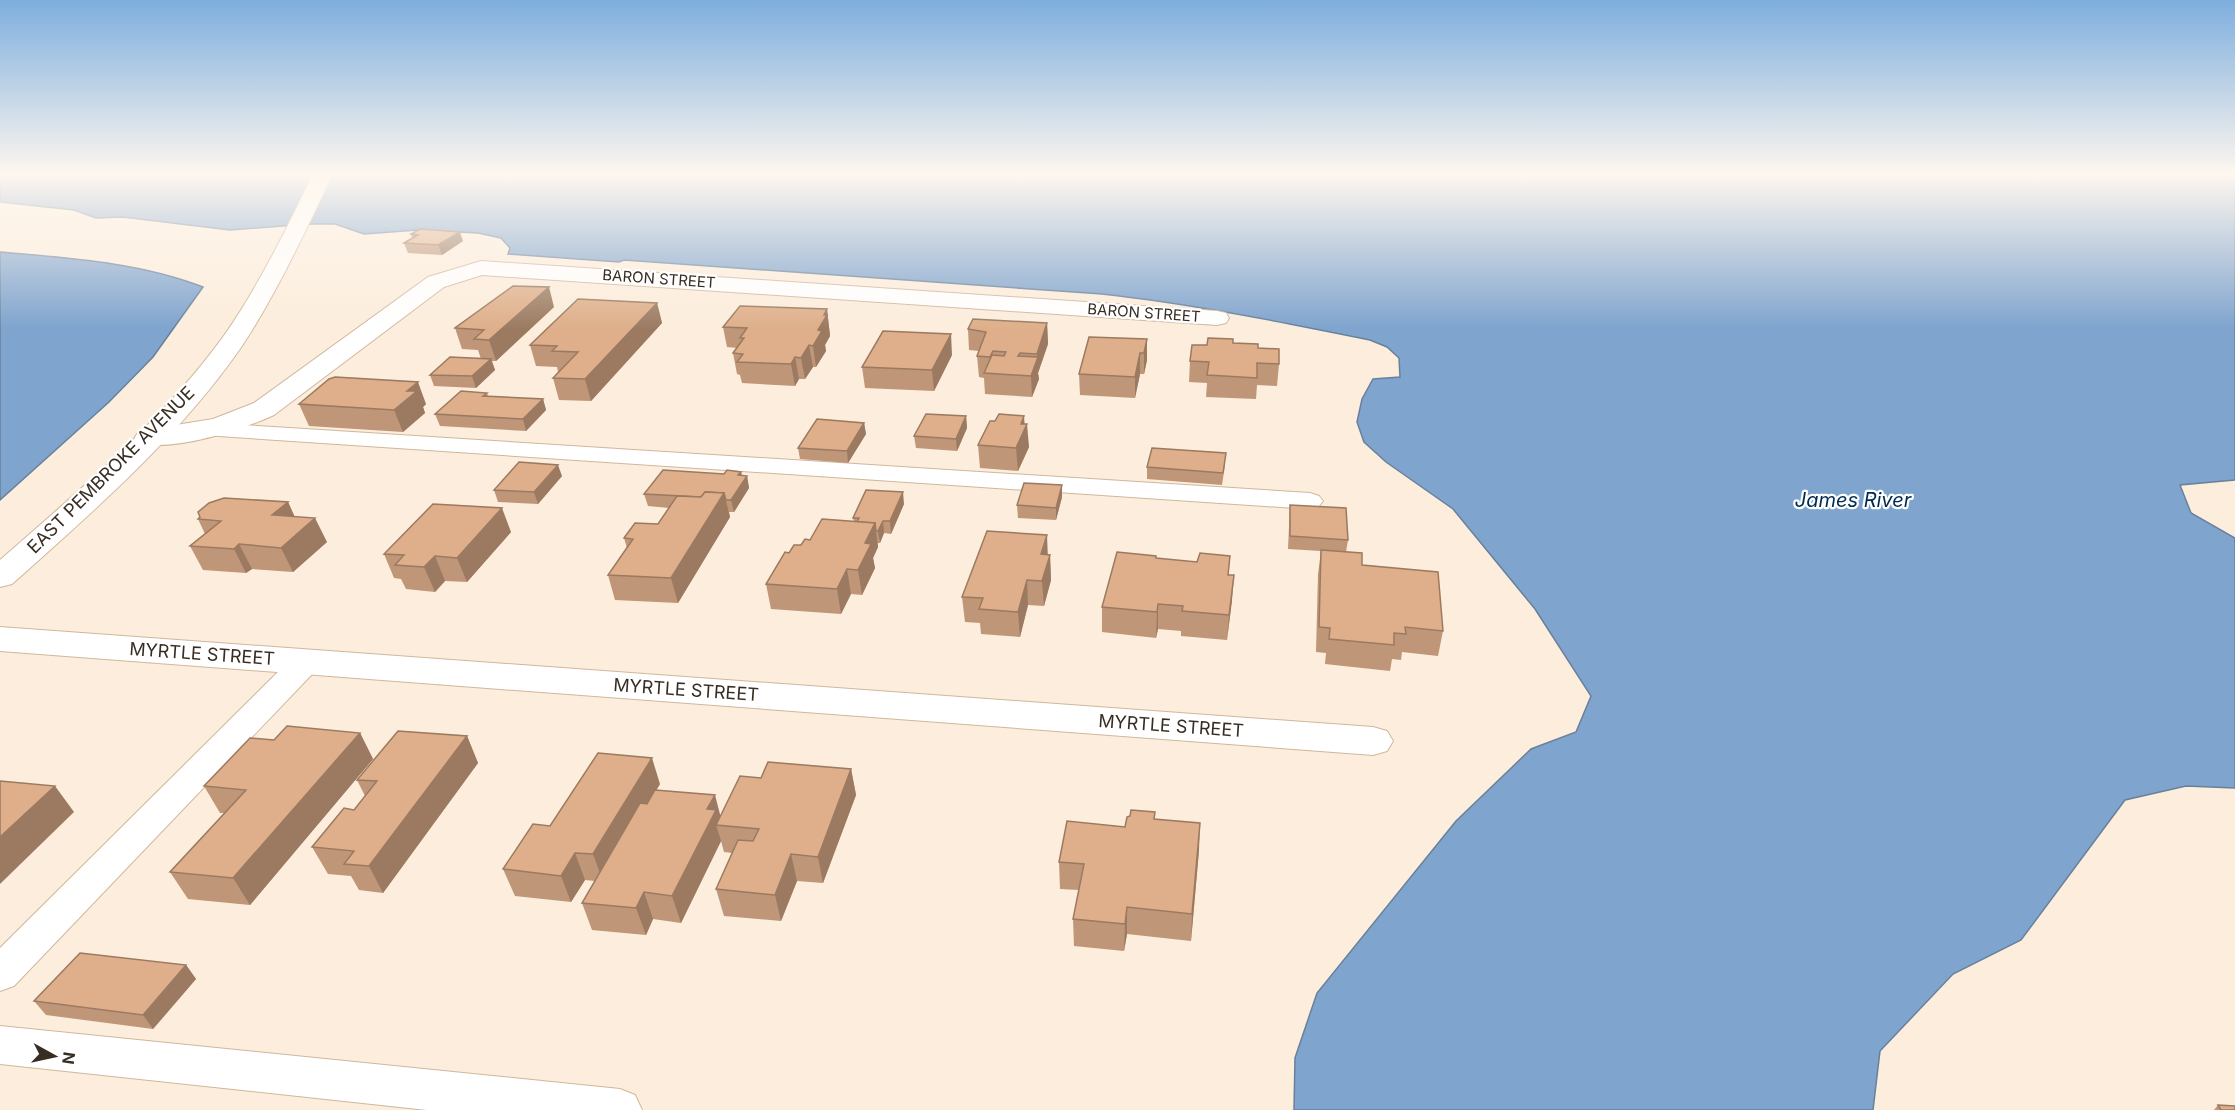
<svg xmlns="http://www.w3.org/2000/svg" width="2235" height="1110" viewBox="0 0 2235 1110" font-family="Inter,sans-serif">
<rect width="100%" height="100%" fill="#fceddc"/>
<g fill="#7fa4ce" stroke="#69809b" stroke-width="1.5">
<path d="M0,173h2235v307l-55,5 11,28 44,25v250l-49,-2 -61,14 -104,140 -68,34 -73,77 -7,59h-579l1,-52 22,-65 139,-172 75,-72 45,-17 15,-36 -56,-87 -82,-100 -67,-47 -22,-20 -7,-20 5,-23 11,-20 27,-2 -1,-19 -12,-11 -17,-7c-89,-18 -177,-36 -268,-46l-478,-34 -5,2 -111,-8 2,-6 -9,-10 -23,-5 -60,-3 -54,4 -29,-10h-28l-77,6 -107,-13 -27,1 -22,-8 -74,-8z"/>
<path d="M0,252c67,6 139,10 203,35l-50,70 -44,45 -109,98z"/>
</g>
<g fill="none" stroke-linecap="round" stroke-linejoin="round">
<g stroke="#d0b79d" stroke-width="2">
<g id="lane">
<path d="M211,423l1099,70 9,3 4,5 -4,5 -9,3 -1107,-74 -4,-5 4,-5z"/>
<path d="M306,652l11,3 4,7 -4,7 -303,317 -14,5v-43l295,-293z"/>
<path d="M0,1026l620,63 15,6 7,15h-215l-427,-46z"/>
</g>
</g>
<g stroke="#d0b79d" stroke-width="2">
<g id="street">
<path d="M481,261l736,50 9,2 3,5 -3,5 -9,2 -735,-50 -38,12 -170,128c-32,15 -101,37 -135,28l-4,-6 4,-6 74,-12 41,-16 174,-126z"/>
<path d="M0,627l1373,100 14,4 6,10 -6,10 -14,4 -1373,-104z"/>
</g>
</g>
<g stroke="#d0b79d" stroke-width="2">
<path id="secondary" d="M314,173h19c-28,59 -55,118 -91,173 -63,91 -148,165 -230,238l-12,3v-27c79,-69 161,-138 223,-223 36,-51 63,-108 91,-164z"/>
</g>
<use href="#lane" fill="#fff" fill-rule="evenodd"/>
<use href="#street" fill="#fff" fill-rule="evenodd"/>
<use href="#secondary" fill="#fff" fill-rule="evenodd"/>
</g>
<g fill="#bf9677">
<path d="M411,234l52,7 -21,14 -34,-2 -4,-10 8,-5z"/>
<path d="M657,303l5,20 -71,78 -32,-1 -6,-22 5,-6 -1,-5 -21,-1 -6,-21z"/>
<path d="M554,307l-58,54h-4l3,9 -19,18 -42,-2 -4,-11 51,-16 -3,-9 -16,-1 -7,-21z"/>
<path d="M827,309l3,27 -5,9 1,6 -10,16h-3l-8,12h-6l-4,7 -53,-3 -2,-8 -3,-1 -4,-21 4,-5 -10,-1 -4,-20z"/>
<path d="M1047,323l1,21 -10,29 1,6 -7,18 -47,-3 -1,-16 -5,-1 -2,-21 2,-5 -10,-1 -1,-21z"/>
<path d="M1147,339v21l-3,14h-4l-5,24 -55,-3 -1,-21z"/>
<path d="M1233,343l25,5 21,16 -2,22 -20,-1 -1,14 -50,-2 1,-14 -18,-1 1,-21 17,-16z"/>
<path d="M952,355l-18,36 -69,-3 -3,-21z"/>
<path d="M487,393l1,3 55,3 3,11 -20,21 -86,-5 -5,-12z"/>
<path d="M299,404h127l-3,3 2,6 -22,19 -94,-6z"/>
<path d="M966,416l1,12 -10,23 -41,-3 -2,-12z"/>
<path d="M864,423l2,11 -18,29 -48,-4 -2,-11z"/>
<path d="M1025,424l4,23 -11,24 -38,-3 -2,-23z"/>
<path d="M1225,465l-3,20 -75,-6v-12z"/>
<path d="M741,472l1,4h5l2,12 -15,24h-5l1,5 -52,86 -63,-3 -7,-25 19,-27 -3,-10 34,-14 11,-16 -21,-2 -4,-12 80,-20z"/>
<path d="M562,476l-24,28 -40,-2 -4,-12z"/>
<path d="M1062,485v12l-6,23 -38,-2 -1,-13z"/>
<path d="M288,502l6,14 33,26 -34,30 -41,-3 -6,4 -43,-3 -13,-24 15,-12 -7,-15z"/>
<path d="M904,504l-13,30 -7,-1 -4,10h-2v4l-5,11 2,10 -13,27 -11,-1 -10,20 -70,-5 -5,-25 23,-31 21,-13 44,-19 -1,-3z"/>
<path d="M1290,505l58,35 -2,12 97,79 -5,25 -36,-4 -1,8 -9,-1 -2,12 -65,-7 1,-11 -10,-1 2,-78 3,-23 -33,-2z"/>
<path d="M511,532l-44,50 -22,-1 -10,11 -29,-3 -5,-10 -7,-1 -10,-24z"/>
<path d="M1048,555h2l1,25 -7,26 -16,-1 -8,32 -39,-3 -1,-11 -15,-1 -3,-25z"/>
<path d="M1156,558l73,17 3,25 -5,40 -46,-4v-5l-23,-2 -2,9 -54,-6v-25z"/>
<path d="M360,733l13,26 -123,146 -62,-6 -18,-27 55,-59h-5l-16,-27 70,-46z"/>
<path d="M467,736l11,27 -95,130 -24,-3 -8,-14 -23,-2 -16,-27 42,-37 11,-14 -8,-16z"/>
<path d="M851,769l5,26 -33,88 -26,-2 -16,40 -57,-5 -8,-27 16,-36 -8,-1 -3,-11 -40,82 -28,-4 -7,16 -54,-5 -10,-27 13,-22 -10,-1 -14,22 -56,-6 -12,-27 47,-43 110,-42 -4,6 65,26 40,-38z"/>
<path d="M1155,812v7l44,31 -8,91 -64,-7 -3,17 -50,-5 -1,-27 6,-29 -19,-1 -1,-27z"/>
<path d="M186,965l10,14 -43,50 -107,-14 -12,-14z"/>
<path d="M2218,1105l17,5h-21z"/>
</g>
<g fill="#9b7a61">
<path d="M460,232l3,9 -21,14 -4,-10z"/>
<path d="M549,287l5,20 -58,54 -7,-21z"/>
<path d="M657,303l5,20 -71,78 -6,-22z"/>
<path d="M827,309l3,27 -5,9 1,6 -10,16 -3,-21 5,-16 6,-15z"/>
<path d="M1047,323l1,21 -10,29 1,6 -7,18 -1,-21 6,-16v-6z"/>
<path d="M951,334l1,21 -18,36 -2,-21z"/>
<path d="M1147,339v21l-3,14v-21z"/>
<path d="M809,345l4,22 -8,12 -4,-21z"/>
<path d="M1140,353v21l-5,24v-21z"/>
<path d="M795,357l4,22 -4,7 -4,-22z"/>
<path d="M491,359l4,11 -19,18 -4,-12z"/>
<path d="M418,382l8,22 -3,3 2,6 -22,19 -9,-22 13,-19z"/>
<path d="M543,399l3,11 -20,21 -3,-12z"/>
<path d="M966,416l1,12 -10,23 -1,-12z"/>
<path d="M1024,416l1,13 2,-5 2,23 -11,24 -2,-23 5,-24z"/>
<path d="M864,423l2,11 -18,29 -1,-12z"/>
<path d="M558,465l4,11 -24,28 -4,-12z"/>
<path d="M741,472l2,10 4,-6 2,12 -15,24 -3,-12 7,-25z"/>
<path d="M1062,485v12l-6,23v-12z"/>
<path d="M903,492l1,12 -13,30 -1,-13z"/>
<path d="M724,493l6,24 -52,86 -7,-25z"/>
<path d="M288,502l11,24 -27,-11z"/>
<path d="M502,508l9,24 -44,50 -10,-24z"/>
<path d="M315,518l12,24 -34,30 -12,-24z"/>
<path d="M883,521l1,12 -4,10 -2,-12z"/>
<path d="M875,523l3,24 -5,11 2,10 -13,27 -4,-25 7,-27z"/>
<path d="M1047,535l1,25 -7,-6z"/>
<path d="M239,544l13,25 -6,4 -12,-24z"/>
<path d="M1050,555l1,25 -7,26 -2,-25z"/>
<path d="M435,556l10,25 -10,11 -11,-25z"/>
<path d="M847,569l4,25 -10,20 -4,-25z"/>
<path d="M1234,575l-2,25 -5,40 2,-25z"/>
<path d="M1027,580l1,25 -8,32 -2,-25z"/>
<path d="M1158,604v25l-2,9 1,-26z"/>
<path d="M360,733l13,26 -123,146 -17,-27z"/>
<path d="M467,736l11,27 -95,130 -14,-27z"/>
<path d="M652,758l8,26 -57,97 -10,-27z"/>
<path d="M851,769l5,26 -33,88 -5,-26z"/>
<path d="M55,786l19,26 -74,72v-47z"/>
<path d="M715,795l7,27 -6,3 5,16 -40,82 -9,-27 35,-87z"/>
<path d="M1200,823l-1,27 -8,91 1,-27z"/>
<path d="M575,853l10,27 -14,22 -10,-26z"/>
<path d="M791,854l6,27 -16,40 -6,-26z"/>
<path d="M644,892l9,27 -7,16 -10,-27z"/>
<path d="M1127,907v27l-3,17 1,-27z"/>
<path d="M186,965l10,14 -43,50 -10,-14z"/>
</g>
<g fill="#deaf8a" stroke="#9b7a61" stroke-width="1.5">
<path d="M420,229l40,3 -22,13 -34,-2 14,-8 -7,-1z"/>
<path d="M513,286l36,1 -60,53 -15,-1 10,-9 -29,-2z"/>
<path d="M578,299l79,4 -72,76 -32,-1 25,-26 -26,-1 5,-5 -27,-1z"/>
<path d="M740,306l87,3 -3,6h3l-9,15 4,1 -9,15 -4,-1 -8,13 -6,-1 -4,7 -54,-2 6,-8 -10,-1 11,-15h-4l7,-10 -24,-1z"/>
<path d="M973,319l74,4 -10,31 -17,-1 -2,3 20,1 -7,19 -47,-3 8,-18 12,1 2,-4 -13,-1 -3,6 -13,-1 9,-24 -18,-3z"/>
<path d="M883,331l68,3 -19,36 -70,-3z"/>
<path d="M1089,337l58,2 -3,14h-4l-5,24 -56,-3z"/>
<path d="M1208,338l25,1v4l25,1v4l21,1v15l-22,-1v15l-50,-3 2,-13 -19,-1 2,-16h15z"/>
<path d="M450,357l41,2 -19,17 -42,-1z"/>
<path d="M335,377l83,5 -11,9h10l-23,19 -95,-6 30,-25z"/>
<path d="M461,391l26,2 -4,3 60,3 -20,20 -88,-5z"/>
<path d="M926,414l40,2 -10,23 -42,-3z"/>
<path d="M999,414l25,2 -3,8h6l-11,24 -38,-3 12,-24h5z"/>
<path d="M817,419l47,4 -17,28 -49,-3z"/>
<path d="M1152,448l74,5 -3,20 -76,-6z"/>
<path d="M519,462l39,3 -24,27 -40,-2z"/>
<path d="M663,470l61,4 3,-4 14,2 -3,3 9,1 -16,24h-5l-2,-7 -19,-1 -4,5 -57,-3z"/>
<path d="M1024,483l38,2 -6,23 -39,-3z"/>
<path d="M866,490l37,2 -13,29h-7l-5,10h-2l-1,-8 -18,-1 2,-4h-6z"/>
<path d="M705,492l19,1 -53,85 -63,-3 25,-36 -9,-1 11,-15 23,1 19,-28 24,1z"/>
<path d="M224,498l64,4 -16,13 43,3 -34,30 -42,-4 -5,5 -44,-3 31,-25 -23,-2 2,-2 -2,-5 11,-9z"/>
<path d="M433,504l69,4 -45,50 -22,-2 -11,11 -29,-2 9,-10 -20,-1z"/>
<path d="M1290,505l56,3 2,32 -58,-4z"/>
<path d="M822,519l53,4 -10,20 6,1 -13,26 -11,-1 -10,20 -71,-5 19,-32 4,1 5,-8h7l4,-6 5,1z"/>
<path d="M987,531l60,4 -6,19 9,1 -8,26 -15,-1 -9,32 -39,-3 4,-11 -21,-1z"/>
<path d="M1321,550l41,3v12l76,7 5,59 -38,-4 1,7 -12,-1v12l-65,-6 1,-11 -11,-1z"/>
<path d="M1117,552l39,4v2l41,4 3,-9 30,3 -2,19h6l-5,40 -47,-4 1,-5 -25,-2 -1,8 -55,-5z"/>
<path d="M287,726l73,7 -127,145 -63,-6 76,-82 -42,-4 46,-48 24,2z"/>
<path d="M398,731l69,5 -98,130 -25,-2 10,-13 -42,-4 32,-39 10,2 23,-29 -20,-1z"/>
<path d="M598,753l54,5 -59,96 -18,-1 -14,23 -58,-7 30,-45 17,2z"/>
<path d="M768,762l83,7 -33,88 -27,-3 -16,41 -59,-6 22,-49 15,1 6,-12 -43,-4 24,-49 21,2z"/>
<path d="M0,781l55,5 -55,51z"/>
<path d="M655,790l60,5 -8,14 9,1 -44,86 -28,-4 -8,16 -54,-5 58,-100 7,1z"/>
<path d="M1131,810l24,2 -1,7 46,4 -8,91 -65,-7 -2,17 -52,-5 11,-55 -25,-2 8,-41 58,6 2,-10 3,-1z"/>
<path d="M80,953l106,12 -43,50 -109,-14z"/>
<path d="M2218,1105l17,1v4h-14z"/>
</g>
<linearGradient id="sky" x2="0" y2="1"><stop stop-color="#7eaede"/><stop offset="0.53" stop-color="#fef7ef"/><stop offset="1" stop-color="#fef7ef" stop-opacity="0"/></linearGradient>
<rect width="2235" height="329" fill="url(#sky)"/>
<g text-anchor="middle" stroke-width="4.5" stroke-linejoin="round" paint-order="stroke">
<g font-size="15" fill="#372d23" stroke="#fff">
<text transform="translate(659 279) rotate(4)" y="5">BARON STREET</text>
<text transform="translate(1144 313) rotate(4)" y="5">BARON STREET</text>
</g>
<g font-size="18" fill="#372d23" stroke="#fff">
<text transform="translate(111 470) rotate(-45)" y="6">EAST PEMBROKE AVENUE</text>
<text transform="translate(202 654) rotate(4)" y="6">MYRTLE STREET</text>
<text transform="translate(686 690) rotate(4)" y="6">MYRTLE STREET</text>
<text transform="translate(1171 726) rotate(4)" y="6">MYRTLE STREET</text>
</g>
<g font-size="20" font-style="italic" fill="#022b52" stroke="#fff">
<text x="1853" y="507">James River</text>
</g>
</g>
<g transform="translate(54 1056) rotate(98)" stroke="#ffffff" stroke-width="4.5" paint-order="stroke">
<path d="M0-4.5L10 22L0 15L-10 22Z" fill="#372d23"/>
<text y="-9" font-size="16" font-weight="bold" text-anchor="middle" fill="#372d23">N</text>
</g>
</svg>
